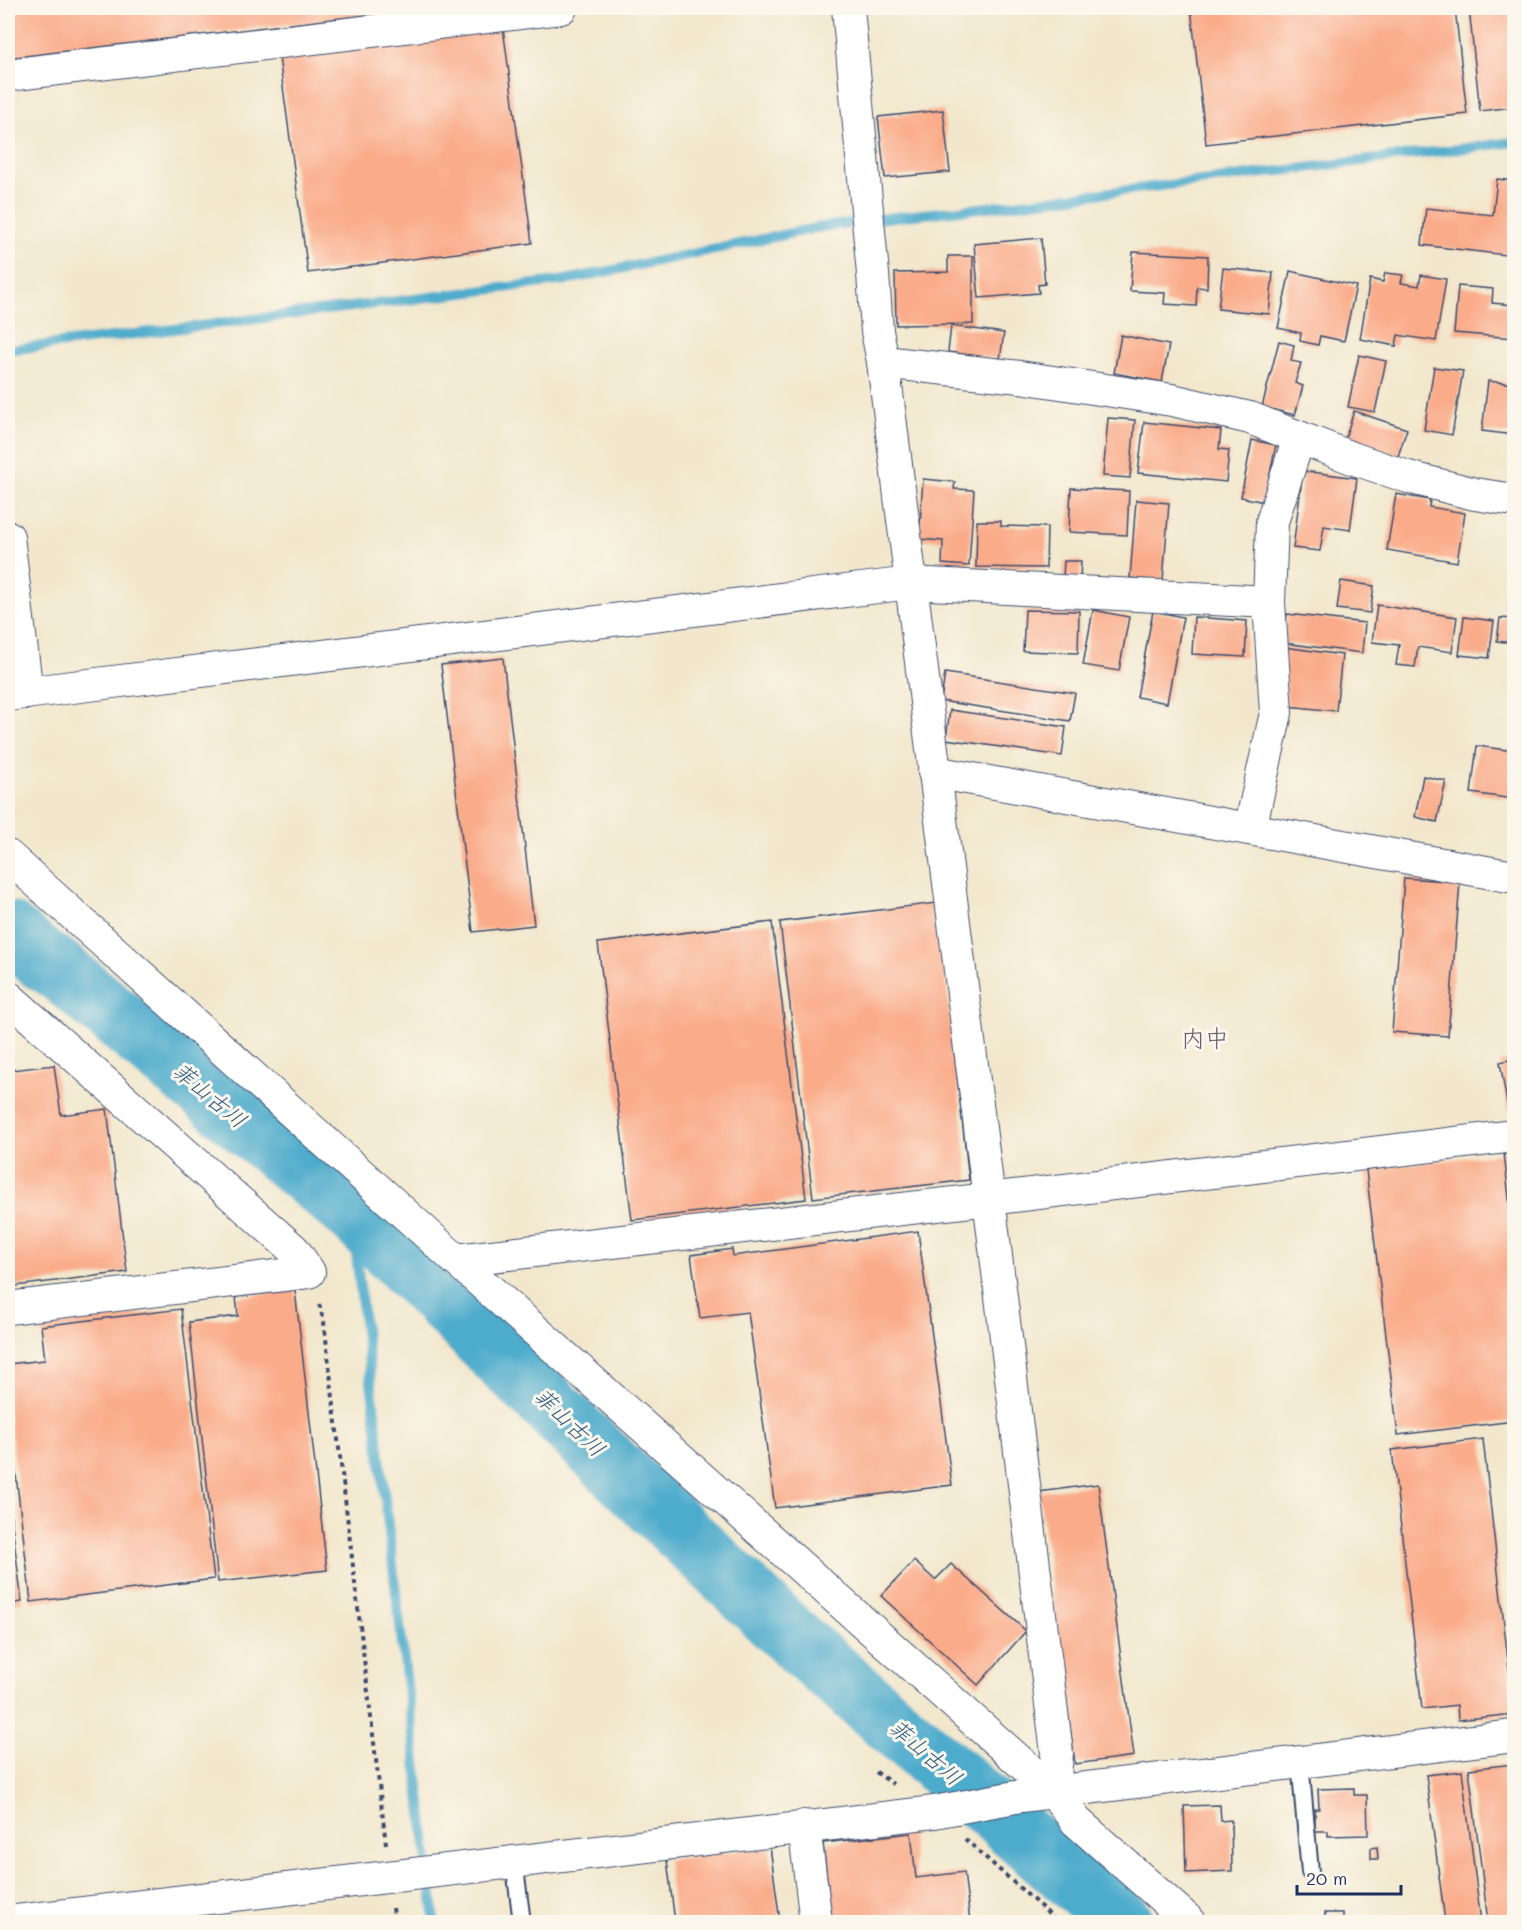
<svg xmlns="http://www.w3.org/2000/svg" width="1522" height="1930" viewBox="0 0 1522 1930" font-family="Mali,'Klee One',sans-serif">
<rect width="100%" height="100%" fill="#fbf7ec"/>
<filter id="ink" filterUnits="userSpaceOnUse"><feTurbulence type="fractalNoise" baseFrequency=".0167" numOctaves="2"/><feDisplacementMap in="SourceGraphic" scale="12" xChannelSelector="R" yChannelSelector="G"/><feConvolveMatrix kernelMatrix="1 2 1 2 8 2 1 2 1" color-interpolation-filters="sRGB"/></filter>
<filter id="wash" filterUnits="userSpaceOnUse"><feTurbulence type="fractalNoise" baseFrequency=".008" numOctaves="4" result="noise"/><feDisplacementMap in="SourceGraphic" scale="24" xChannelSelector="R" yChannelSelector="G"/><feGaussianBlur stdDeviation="1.35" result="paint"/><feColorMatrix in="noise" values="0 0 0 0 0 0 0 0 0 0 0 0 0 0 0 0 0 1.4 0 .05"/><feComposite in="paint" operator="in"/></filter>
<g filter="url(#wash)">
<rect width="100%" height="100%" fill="#f2e7cc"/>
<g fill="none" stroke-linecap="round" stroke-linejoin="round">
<g stroke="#4dabcc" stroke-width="10">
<path d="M8,350l558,-70 250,-52 70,-10 121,-13 507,-63"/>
<path d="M351,1211l84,711"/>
</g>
<path stroke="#4dabcc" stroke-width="62" d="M8,932l34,28 13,7 296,244 274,268 173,164 325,279"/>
</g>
<g id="blocks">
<g fill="#faac8a">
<path d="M8,8h409v1l-409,49z"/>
<path d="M1191,8h264l12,106 -261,30z"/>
<path d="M1469,8h45v99l-34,4z"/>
<path d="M503,28l29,215 -224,30 -29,-216z"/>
<path d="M943,110l7,62 -65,6 -7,-61z"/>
<path d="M1497,179l17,2v75l-92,-11 4,-37 67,7z"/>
<path d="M1041,238l4,46 -7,1 1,8 -60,5 -5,-54z"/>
<path d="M1133,252l75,4 -1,32 -10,-1 -1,19 -32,-2 1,-11 -35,-2z"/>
<path d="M948,256h25v68l-77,1 -1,-52 53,-1z"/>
<path d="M1223,268l50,5 -4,41 -51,-5z"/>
<path d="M1290,271l66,15 -12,55 -24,-5 -2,9 -18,-4 1,-8 -23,-5z"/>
<path d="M1385,273l18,2 -2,8 18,3 2,-11 25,4 -10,62 -38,-6 -2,11 -36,-7 10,-60 13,3z"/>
<path d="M1458,286l35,3 -1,14 22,2v33l-60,-5z"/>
<path d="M951,326l53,7 -4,26 -52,-7z"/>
<path d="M1121,335l48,10 -7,37 -48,-9z"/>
<path d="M1279,341l15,4 -3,16 10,2 -6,20 8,3 -8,29 -33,-8z"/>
<path d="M1359,355l27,6 -11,51 -27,-5z"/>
<path d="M1434,367l29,4 -11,64 -28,-5z"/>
<path d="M1488,381l26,3v51l-32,-4z"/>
<path d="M1354,411l53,18 -10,30 -53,-17z"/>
<path d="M1108,418l27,2 -5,58 -27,-2z"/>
<path d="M1144,422l77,8 -2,19 10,1 -3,32 -88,-9z"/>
<path d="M1252,440l24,5 -12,57 -23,-5z"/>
<path d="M1303,471l54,7 -7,52 -26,-4 -4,25 -27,-3z"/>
<path d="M923,479l32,3 -1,7 20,1 -5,76 -27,-2 1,-23 -24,-2z"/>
<path d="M1071,488l58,3 -2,44 -58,-3z"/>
<path d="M1396,494l34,6 -1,7 36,6 -8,49 -70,-12z"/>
<path d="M1136,500l33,3 -6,78 -33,-3z"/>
<path d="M977,521h24v5l46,1 -1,41 -70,-1z"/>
<path d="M1064,561h17l-1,17h-17z"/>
<path d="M1513,562h1v50l-6,-1z"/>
<path d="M1341,581l33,5 -4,27 -33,-4z"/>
<path d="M1377,605l80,12 -5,35 -34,-5 -3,20 -19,-2 3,-20 -27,-3z"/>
<path d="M1025,610l54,1 -1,42 -55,-2z"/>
<path d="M1093,610l36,7 -10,54 -36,-6z"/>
<path d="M1153,611l30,6 -16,86 -30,-6z"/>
<path d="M1287,614l78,9 -3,30 -78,-10z"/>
<path d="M1194,617l53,4 -2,36 -53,-3z"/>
<path d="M1464,617l30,4 -5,37 -30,-3z"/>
<path d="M1500,618l14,1v24l-17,-2z"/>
<path d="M1284,647l58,8 -6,56 -49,-5z"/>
<path d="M503,658l31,267 -61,7 -32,-267z"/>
<path d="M945,673l130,20 -5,28 -129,-20z"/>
<path d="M950,710l116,17 -4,29 -116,-17z"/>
<path d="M1477,746l37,5v48l-43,-6z"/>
<path d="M1423,776l23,5 -9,41 -22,-5z"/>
<path d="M1404,878l56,4 -12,154 -56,-4z"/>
<path d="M937,903l32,277 -156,18 -33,-276z"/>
<path d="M772,922l34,277 -174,21 -34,-277z"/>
<path d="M8,1043h1l3,27 42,-5 7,50 46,-6 20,163 -119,15z"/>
<path d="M1514,1059v50l-6,1 -8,-48z"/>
<path d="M1504,1153l10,91v177l-116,14 -32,-265z"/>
<path d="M918,1231l34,254 -177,23 -27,-196 -48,6 -9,-63 41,-6 1,7z"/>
<path d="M295,1290l32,280 -109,12 -29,-260 49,-6 -2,-19z"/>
<path d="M181,1309l33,270 -183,23 -23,-195v-43l37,-4 -4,-34z"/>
<path d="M1483,1439l31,275 -56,6 -1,-15 -35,4 -30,-259z"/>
<path d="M1098,1484l36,272 -59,8 -36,-272z"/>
<path d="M8,1501h1l13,101 -14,2z"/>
<path d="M914,1561l21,19 16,-16 75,67 -48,54 -97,-89z"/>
<path d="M1514,1764v158h-26l-19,-153z"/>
<path d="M1462,1771l19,151h-36l-19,-147z"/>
<path d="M1354,1788v7h13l1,40 -40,1v-5h-13v-22h4l-1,-20z"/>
<path d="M1220,1805l1,16 10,-1 1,51 -46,2 -2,-67z"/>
<path d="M911,1833l5,45 48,-6 6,50h-138l-9,-79z"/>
<path d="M770,1847l10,75h-105l-8,-62z"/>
<path d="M1377,1847l1,12h-7v-11z"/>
<rect x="1325" y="1913" width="18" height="9"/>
</g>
</g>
</g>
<g filter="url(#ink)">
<use href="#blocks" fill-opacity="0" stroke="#3b4b6e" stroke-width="1.5"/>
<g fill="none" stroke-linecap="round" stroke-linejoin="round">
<g stroke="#3b4b6e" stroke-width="20">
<g id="lane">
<path d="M1300,1762l10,110"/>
<path d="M514,1861l8,61"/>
</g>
</g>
<g stroke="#3b4b6e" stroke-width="34">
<g id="street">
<path d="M848,8l25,266 4,57 6,31 106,837 68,554 -3,39"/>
<path d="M8,75l553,-67"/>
<path d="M883,362l137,15 152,23 78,18 102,40 56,19 67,17 39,6"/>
<path d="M8,537l19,156"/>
<path d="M8,695l902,-112 359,19"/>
<path d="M934,772l580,105"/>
<path d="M1250,829l26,-116 -7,-111 3,-80 27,-85"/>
<path d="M8,856l448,404 598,532 22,29 114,101"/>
<path d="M8,997l286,253 15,22 -301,36"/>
<path d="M456,1260l533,-61 525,-63"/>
<path d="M804,1826l12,96"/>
<path d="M8,1922l926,-110 87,-16 493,-60"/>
</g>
</g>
<g stroke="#3b4b6e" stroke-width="4" stroke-dasharray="4.5 4.5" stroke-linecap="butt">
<path d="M319,1304l5,18 62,522"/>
<path d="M876,1772l17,12"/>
<path d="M965,1839l93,83"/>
<path d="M393,1908l2,14"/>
</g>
<use href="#lane" stroke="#fff" stroke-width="16"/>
<use href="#street" stroke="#fff" stroke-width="32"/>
</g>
</g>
<g text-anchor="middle" stroke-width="6" stroke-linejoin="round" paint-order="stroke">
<g font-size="22" font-style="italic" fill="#2c5a84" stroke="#fbf7ec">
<text transform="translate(210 1095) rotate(40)" y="8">菲山古川</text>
<text transform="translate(570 1422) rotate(44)" y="8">菲山古川</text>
<text transform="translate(926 1752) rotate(41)" y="8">菲山古川</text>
</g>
<g font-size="24" fill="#695b6d" stroke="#fbf7ec">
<text x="1205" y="1047">内中</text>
</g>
</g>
<rect width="1522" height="1930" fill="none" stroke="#fbf7ec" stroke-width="30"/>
<path d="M1297 1885v9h104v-9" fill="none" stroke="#1b2f5e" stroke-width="3"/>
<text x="1306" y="1885" font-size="18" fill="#1b2f5e" stroke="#fbf7ec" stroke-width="4.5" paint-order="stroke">20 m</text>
</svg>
